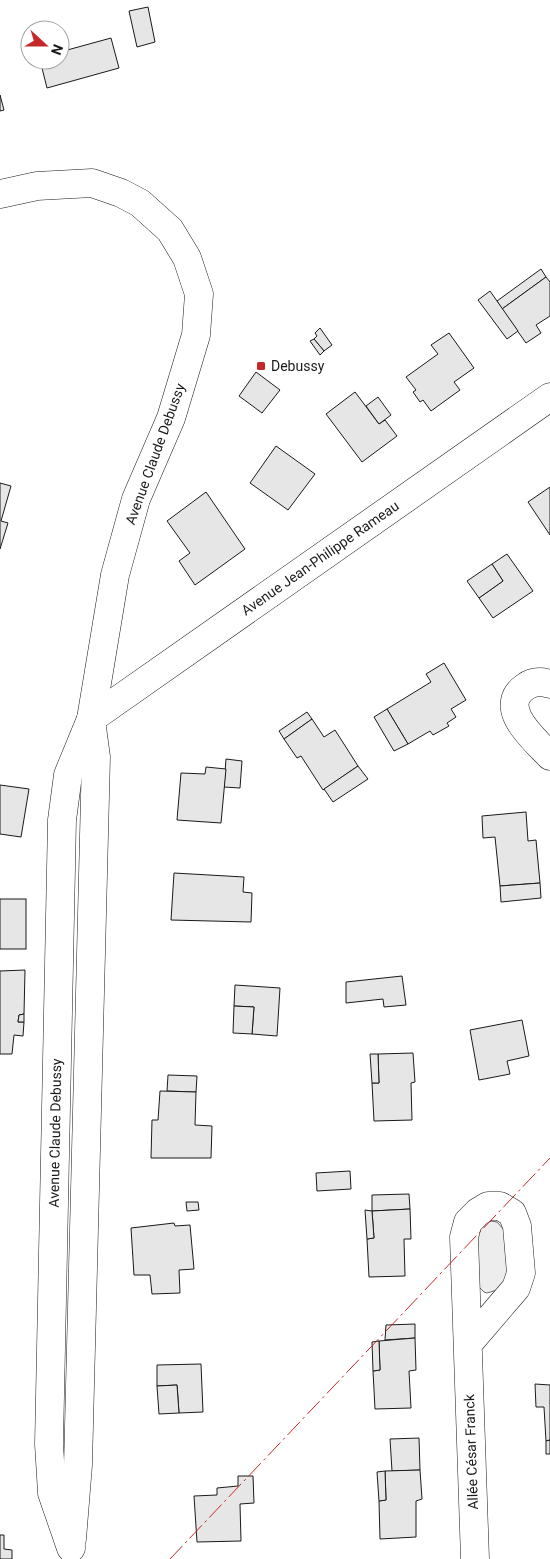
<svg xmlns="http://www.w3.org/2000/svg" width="550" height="1559" viewBox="0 0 550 1559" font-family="Roboto,sans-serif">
<rect width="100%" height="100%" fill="#fff"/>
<path fill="#ededed" stroke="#6a6a6a" d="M491,1221l6,1 8,9 6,42 -14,17 -10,3 -3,-1 -6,-6 -2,-49 5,-12 4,-3z"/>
<g fill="#e6e6e6" stroke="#1a1a1a">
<path d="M148,7l7,35 -18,5 -8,-36z"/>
<path d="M111,38l8,30 -72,20 -7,-28h20v-8z"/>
<path d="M0,95l4,15 -4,1z"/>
<path d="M541,269l5,8 -44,32 -5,-8z"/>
<path d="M546,277l4,5v34l-14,9 5,8 -15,10 -24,-34z"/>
<path d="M490,291l28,40 -11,8 -29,-39z"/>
<path d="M320,328l12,17 -8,6 -10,-12 3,-3 -2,-3z"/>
<path d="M449,333l25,35 -20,14 6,8 -29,21 -8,-11 -3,2 -7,-10 3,-2 -10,-13 32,-23 -7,-9z"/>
<path d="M314,339l10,12 -4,4 -10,-14z"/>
<path d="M256,372l24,18 -18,23 -23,-17z"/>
<path d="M355,392l24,32 6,-4 12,16 -35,26 -36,-48z"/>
<path d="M378,397l13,18 -12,9 -13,-18z"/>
<path d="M276,446l39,28 -27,36 -38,-27z"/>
<path d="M0,483l11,3 -10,35 7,2 -8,26z"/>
<path d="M550,487v48l-22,-33z"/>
<path d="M206,492l39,57 -50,36 -16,-24 11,-8 -23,-32z"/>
<path d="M507,554l26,37 -40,27 -14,-20 24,-17 -11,-17z"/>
<path d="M492,564l11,17 -24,17 -12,-17z"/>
<path d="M444,663l22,37 -15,9 5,8 -9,6 2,3 -16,9 -3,-4 -22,13 -21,-35 44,-27 -5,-8z"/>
<path d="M387,709l21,35 -14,7 -20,-34z"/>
<path d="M307,712l5,7 -28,20 -5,-8z"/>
<path d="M312,719l12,18 11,-7 23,36 -35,24 -22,-34 -4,2 -13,-19z"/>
<path d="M226,759l16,2 -2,27 -16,-1z"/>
<path d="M358,766l10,13 -35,23 -9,-13z"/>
<path d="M206,767l20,2 -5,54 -44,-3 4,-47 24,1z"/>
<path d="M0,785l29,4 -8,48 -21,-3z"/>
<path d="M526,812l2,29 8,-1 4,43 -40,3 -5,-49 -12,1 -1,-22z"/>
<path d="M174,873l70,4 -1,15 9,1 -1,29 -80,-2z"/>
<path d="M540,883l1,15 -40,4 -1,-16z"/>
<rect x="0" y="899" width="26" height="50"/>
<path d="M25,970l-1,44 -5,1 -1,7h6l-1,14 -9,-1 -2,19h-12v-83z"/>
<path d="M402,976l4,29 -22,2 -1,-8 -37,4v-21z"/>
<path d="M235,985l45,3 -3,48 -25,-2 2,-27 -20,-1z"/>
<path d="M234,1006l20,1 -2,27 -19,-1z"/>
<path d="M24,1014v8h-6l1,-7z"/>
<path d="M522,1020l7,36 -22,5 3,13 -31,6 -9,-50z"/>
<path d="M413,1053l2,29 -4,1 1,37 -38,1 -2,-38h7l-1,-29z"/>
<path d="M370,1054h8l1,29h-7z"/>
<path d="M168,1075l29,1 -1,16 -29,-1z"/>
<path d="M160,1091l36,1 -1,33 17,1 -1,32h-60l1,-38h6z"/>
<path d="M350,1171l1,18 -34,2 -1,-18z"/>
<path d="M409,1194l1,15 -38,2v-16z"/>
<path d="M186,1202h12l1,8 -12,1z"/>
<path d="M410,1209l1,30h-7l1,37 -36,1 -2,-38 7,-1 -2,-27z"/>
<path d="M365,1210l7,1 2,27 -7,1z"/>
<path d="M174,1223l1,3 15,-1 4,44 -15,1 1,23 -28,1 -2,-19h-16l-3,-47z"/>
<path d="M415,1324v14l-30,2 1,-15z"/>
<path d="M415,1338l1,32 -7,1 2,37 -36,1 -2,-38 7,-1 -1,-29z"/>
<path d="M379,1341l1,29 -7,1 -1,-29z"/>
<path d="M201,1364l2,48 -24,1 -2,-28 -20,1v-21z"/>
<path d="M535,1384l15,1v55l-4,1 -2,-34h-8z"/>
<path d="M177,1385l2,28 -20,1 -2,-28z"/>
<path d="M419,1438l1,32 -28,1 -2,-32z"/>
<path d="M550,1440v14h-4v-13z"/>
<path d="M420,1470l2,29 -6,2v36l-36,2 -1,-38 7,-1 -1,-29z"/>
<path d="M385,1471l1,29 -7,1 -2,-29z"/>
<path d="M238,1476h15l1,27 -14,1 1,37 -44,1 -3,-46 23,-1v-7l21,-2z"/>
<path d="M0,1535h4v14l8,1v9h-12z"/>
</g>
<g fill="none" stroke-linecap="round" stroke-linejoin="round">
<g stroke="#1a1a1a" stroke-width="29">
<g id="minor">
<path d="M0,194l37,-8 55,-3 29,10 19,10 30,27 17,28 12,36 -3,41 -25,83 -35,81 -21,76 -24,144 -23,56 -6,45 -13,624 3,49 19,55"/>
<path d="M550,684c-9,-3 -17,-3 -25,3 -29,21 10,53 25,69"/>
<path d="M91,719l459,-322"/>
<path d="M468,1344l48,-56 5,-15 -4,-47 -5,-13 -12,-7h-12l-10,6 -10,10 -4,15 11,322"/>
<path d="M72,1539l6,-74 18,-708 -5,-37"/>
</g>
</g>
<use href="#minor" stroke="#fff" stroke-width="28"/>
<path stroke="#c62828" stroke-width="1" stroke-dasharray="18 4 2.5 4" stroke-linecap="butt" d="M170,1559l380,-401"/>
</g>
<rect fill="#c62828" stroke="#fff" stroke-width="2" x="256" y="361" width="10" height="10" rx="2.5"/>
<g text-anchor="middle" stroke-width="4" stroke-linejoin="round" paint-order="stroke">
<g font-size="14" fill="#1a1a1a" stroke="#fff" text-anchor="start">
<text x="271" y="371">Debussy</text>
</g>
<g font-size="14" fill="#1a1a1a" stroke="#fff">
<text transform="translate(155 454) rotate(-70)" y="5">Avenue Claude Debussy</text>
<text transform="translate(320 558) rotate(-35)" y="5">Avenue Jean-Philippe Rameau</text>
<text transform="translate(55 1133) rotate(-89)" y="5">Avenue Claude Debussy</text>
<text transform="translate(471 1452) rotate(-92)" y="5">Allée César Franck</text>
</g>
</g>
<g transform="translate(45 45) rotate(111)"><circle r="24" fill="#ffffff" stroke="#a3a3a3"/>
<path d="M0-4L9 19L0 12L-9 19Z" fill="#c62828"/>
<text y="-8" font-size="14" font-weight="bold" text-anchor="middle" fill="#1a1a1a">N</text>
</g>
</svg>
